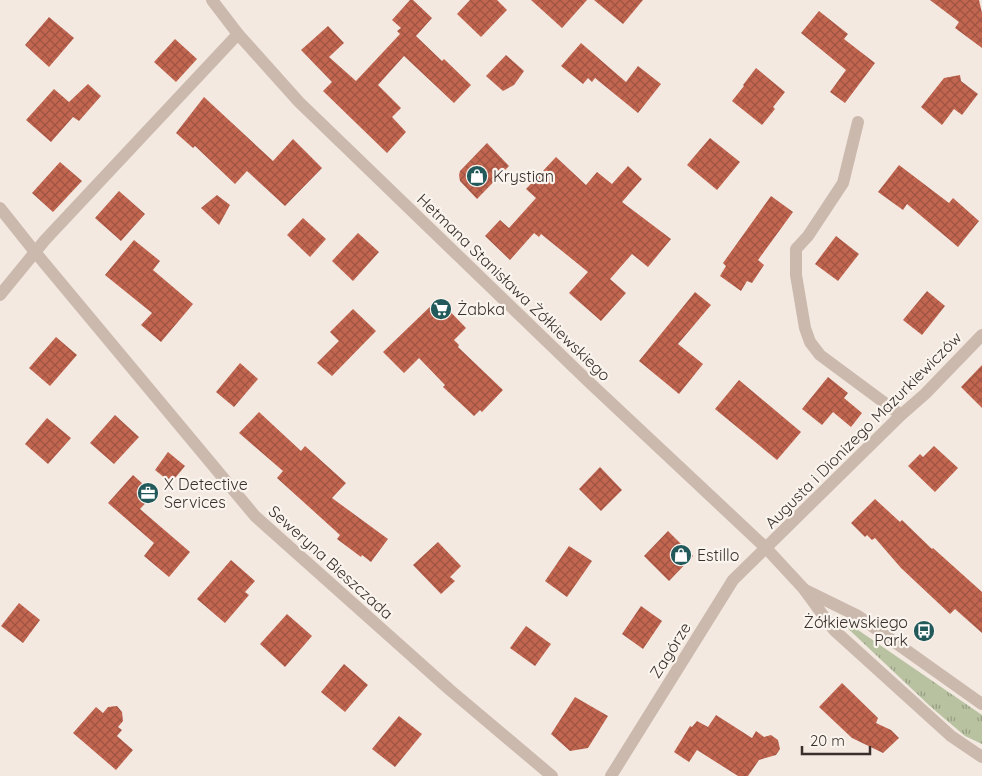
<svg xmlns="http://www.w3.org/2000/svg" width="982" height="776" viewBox="0 0 982 776" font-family="Quicksand,sans-serif">
<defs>
<pattern id="grass-tufts" width="24" height="20" patternUnits="userSpaceOnUse" patternTransform="scale(1.25)"><rect width="24" height="20" fill="#b8c2a1"/><path d="M3 7l-1-3M5 7V3M7 7l1-3M15 17l-1-3M17 17v-4M19 17l1-3" fill="none" stroke="#979e83"/></pattern>
<pattern id="building-cross-hatch" width="8" height="8" patternUnits="userSpaceOnUse" patternTransform="scale(1.25)"><rect width="8" height="8" fill="#c26650"/><path d="M0 0l8 8M0 8l8-8" fill="none" stroke="#9f5443"/></pattern>
</defs>
<rect width="100%" height="100%" fill="#f3e9e1"/>
<path fill="url(#grass-tufts)" d="M842,619l140,96v29l-17,-8 -34,-29 -91,-86z"/>
<g fill="url(#building-cross-hatch)">
<path d="M410,0h3l19,18 -16,18 26,25 2,-2 27,26 -17,18 -50,-47 -26,29 23,23 -9,9 14,15 -19,21 -64,-62 9,-9 -31,-32 27,-24 16,17 -15,14 27,24 44,-47 -3,-3 4,-3 -9,-8z"/>
<path d="M470,0h27l10,10 -26,27 -24,-23z"/>
<path d="M531,0h56l-25,28z"/>
<path d="M594,0h49l-20,24z"/>
<path d="M930,0h49l3,13v35l-27,-20 4,-6z"/>
<path d="M819,11l29,23 -4,5 31,24 -30,40 -15,-11 16,-22 -45,-37z"/>
<path d="M49,17l25,21 -25,29 -24,-22z"/>
<path d="M175,39l22,20 -21,23 -22,-20z"/>
<path d="M581,43l45,39 12,-16 23,18 -23,29 -43,-35 -3,4 -4,-4 -5,6 -22,-18z"/>
<path d="M506,55l18,16 -10,14 -11,6 -17,-15z"/>
<path d="M756,68l29,24 -12,15 2,2 -13,16 -30,-24 12,-15 -1,-1z"/>
<path d="M960,75l1,6 17,13 -16,21 -8,-6 -12,16 -21,-18 23,-29z"/>
<path d="M88,84l13,12 -22,25 -6,-4 -22,25 -25,-22 28,-31 15,13z"/>
<path d="M204,97l69,64 20,-22 29,29 -37,38 -38,-35 -12,13 -40,-38 -2,2 -17,-15z"/>
<path d="M710,138l30,24 -23,28 -30,-25z"/>
<path d="M487,143l22,23 -32,33 -17,-18 -1,-6 1,-4z"/>
<path d="M556,157l30,28 11,-13 15,12 16,-18 14,13 -20,23 49,37 -23,28 -16,-13 -22,25 16,14 -25,28 -32,-28 19,-21 -47,-38 -2,3 -5,-4 -24,27 -25,-24 15,-16 9,8 27,-30 -10,-9z"/>
<path d="M60,162l22,19 -29,31 -21,-19z"/>
<path d="M899,165l50,38 4,-5 26,23 -21,26 -51,-43 -4,6 -25,-18z"/>
<path d="M119,191l26,23 -24,27 -26,-23z"/>
<path d="M217,195l13,10 -11,20 -18,-17z"/>
<path d="M771,196l22,16 -35,48 6,5 -12,18 -5,-2 -6,10 -21,-15 6,-10 -3,-3z"/>
<path d="M303,218l23,21 -16,18 -23,-22z"/>
<path d="M358,233l21,19 -26,29 -21,-20z"/>
<path d="M836,236l23,18 -21,27 -23,-17z"/>
<path d="M134,240l26,21 -7,9 40,34 -32,38 -20,-17 11,-12 -47,-38z"/>
<path d="M927,291l18,15 -23,29 -19,-15z"/>
<path d="M695,292l16,13 -33,39 25,20 -24,30 -40,-33z"/>
<path d="M438,299l28,29 -12,12 5,5 -1,2 45,43 -21,22 -2,-2 -6,6 -31,-29 2,-2 -26,-27 -15,15 -21,-21z"/>
<path d="M353,309l23,22 -44,45 -15,-13 22,-22 -9,-9z"/>
<path d="M56,337l21,18 -27,31 -21,-18z"/>
<path d="M240,363l18,16 -24,28 -18,-15z"/>
<path d="M982,365v43l-21,-21z"/>
<path d="M828,377l20,16 -4,5 18,15 -11,14 -18,-15 -11,13 -20,-16z"/>
<path d="M739,380l62,52 -24,28 -62,-51z"/>
<path d="M259,412l42,39 4,-5 41,37 -14,15 56,41 -17,23 -9,-7 -1,2 -24,-18 3,-4 -63,-57 6,-7 -44,-38z"/>
<path d="M115,415l24,22 -25,27 -24,-21z"/>
<path d="M47,418l24,20 -23,26 -23,-20z"/>
<path d="M934,446l24,22 -23,24 -27,-26 12,-12 3,3z"/>
<path d="M168,452l17,14 -14,17 -16,-13z"/>
<path d="M600,467l22,23 -21,21 -22,-22z"/>
<path d="M133,475l21,19 -14,15 50,43 -21,25 -25,-21 10,-13 -46,-40z"/>
<path d="M875,499l25,23 2,-2 30,29 1,-1 49,44v41l-27,-24 -5,5 -49,-46 -26,-30 -3,2 -5,-5 -2,2 -14,-14z"/>
<path d="M668,531l25,25 -24,25 -25,-25z"/>
<path d="M438,542l23,24 -11,11 5,4 -14,13 -28,-29z"/>
<path d="M569,546l23,15 -25,36 -22,-16z"/>
<path d="M231,560l24,21 -10,11 4,3 -24,28 -28,-24z"/>
<path d="M19,603l21,17 -17,23 -22,-17z"/>
<path d="M641,606l21,15 -19,28 -21,-15z"/>
<path d="M287,614l25,22 -27,31 -25,-23z"/>
<path d="M526,626l25,18 -16,22 -25,-18z"/>
<path d="M344,664l24,21 -23,27 -24,-20z"/>
<path d="M842,683l36,35 -2,5 15,7 8,8 -16,15 -31,-15 -33,-31z"/>
<path d="M575,697l33,19 -20,32 -18,3 -19,-17z"/>
<path d="M117,706l5,6 1,9 -5,6 4,3 -5,6 16,14 -17,20 -43,-37 23,-26 7,6 5,-6z"/>
<path d="M716,715l36,23 4,-7 8,6 7,-2 7,5 2,9 -4,6 -17,5 -11,16h-10l-41,-26 -8,12 -15,-10 16,-26 2,1 5,-6 11,6z"/>
<path d="M399,716l23,18 -27,33 -23,-18z"/>
</g>
<g fill="none" stroke-linecap="round" stroke-linejoin="round">
<g stroke="#cbb9ad" stroke-width="12">
<path d="M858,122l-15,61 -35,53 -12,13v26l9,53 5,14 10,13 81,60"/>
<path d="M0,208l35,44 220,264 195,174 102,86"/>
<path d="M0,295l45,-55 193,-206"/>
<path d="M611,776l122,-196 168,-165 24,-21 57,-59"/>
</g>
<g stroke="#cbb9ad" stroke-width="12">
<path d="M212,0l26,34 61,68 291,281 176,165 37,40 31,42 117,106 31,21"/>
<path d="M805,590l53,26 124,88"/>
</g>
</g>
<defs>
<g id="shop-disc" transform="scale(1.125)"><circle r="9.5" fill="#22595a" stroke="#faf4ee"/><path d="M-5-2.5h2.3a2.7 3.5 0 0 1 5.4 0H5L5.5 6h-11ZM-1.5-2.5h3a1.5 2.3 0 0 0-3 0Z" fill="#fff"/></g>
<g id="supermarket-disc" transform="scale(1.125)"><circle r="9.5" fill="#22595a" stroke="#faf4ee"/><path d="M-6-5.5h2.5l.6 2H6L4.5 2H-2.5L-4.4-4H-6ZM-1.5 3.2a1.3 1.3 0 1 0 .1 0ZM3 3.2a1.3 1.3 0 1 0 .1 0Z" fill="#fff"/></g>
<g id="office-disc" transform="scale(1.125)"><circle r="9.5" fill="#22595a" stroke="#faf4ee"/><path d="M-6-3h4V-5.5h4V-3h4V5H-6ZM-1-4.5V-3h2v-1.5ZM-6 0V1H6V0Z" fill="#fff"/></g>
<g id="bus-disc" transform="scale(1.125)"><circle r="9.5" fill="#22595a" stroke="#faf4ee"/><path d="M-5-6H5V4H4V6H2V4H-2V6H-4V4H-5ZM-3.5-4V0h7V-4ZM-3.5 1.2v1.5H-2V1.2ZM2 1.2v1.5H3.5V1.2Z" fill="#fff"/></g>
</defs>
<g fill-rule="evenodd">
<use href="#shop-disc" x="477" y="176"/>
<use href="#supermarket-disc" x="441" y="309"/>
<use href="#office-disc" x="148" y="493"/>
<use href="#shop-disc" x="681" y="555"/>
<use href="#bus-disc" x="924" y="631"/>
</g>
<g text-anchor="middle" stroke-width="4.5" stroke-linejoin="round" paint-order="stroke">
<g font-size="16" fill="#3a2f2b" stroke="#faf4ee" text-anchor="start">
<text x="493" y="182">Krystian</text>
<text x="457" y="315">Żabka</text>
<text x="164" y="490">X Detective<tspan x="164" dy="18">Services</tspan></text>
<text x="697" y="561">Estillo</text>
<text x="908" y="628" text-anchor="end">Żółkiewskiego<tspan x="908" dy="18">Park</tspan></text>
</g>
<g font-size="16" fill="#3a2f2b" stroke="#faf4ee">
<text transform="translate(514 287) rotate(44)" y="6">Hetmana Stanisława Żółkiewskiego</text>
<text transform="translate(863 430) rotate(-45)" y="6">Augusta i Dionizego Mazurkiewiczów</text>
<text transform="translate(331 562) rotate(42)" y="6">Seweryna Bieszczada</text>
<text transform="translate(670 650) rotate(-58)" y="6">Zagórze</text>
</g>
</g>
<path d="M802 746v8h68v-8" fill="none" stroke="#3a2f2b" stroke-width="2.5"/>
<text x="810" y="746" font-size="15" fill="#3a2f2b" stroke="#faf4ee" stroke-width="4" paint-order="stroke">20 m</text>
</svg>
